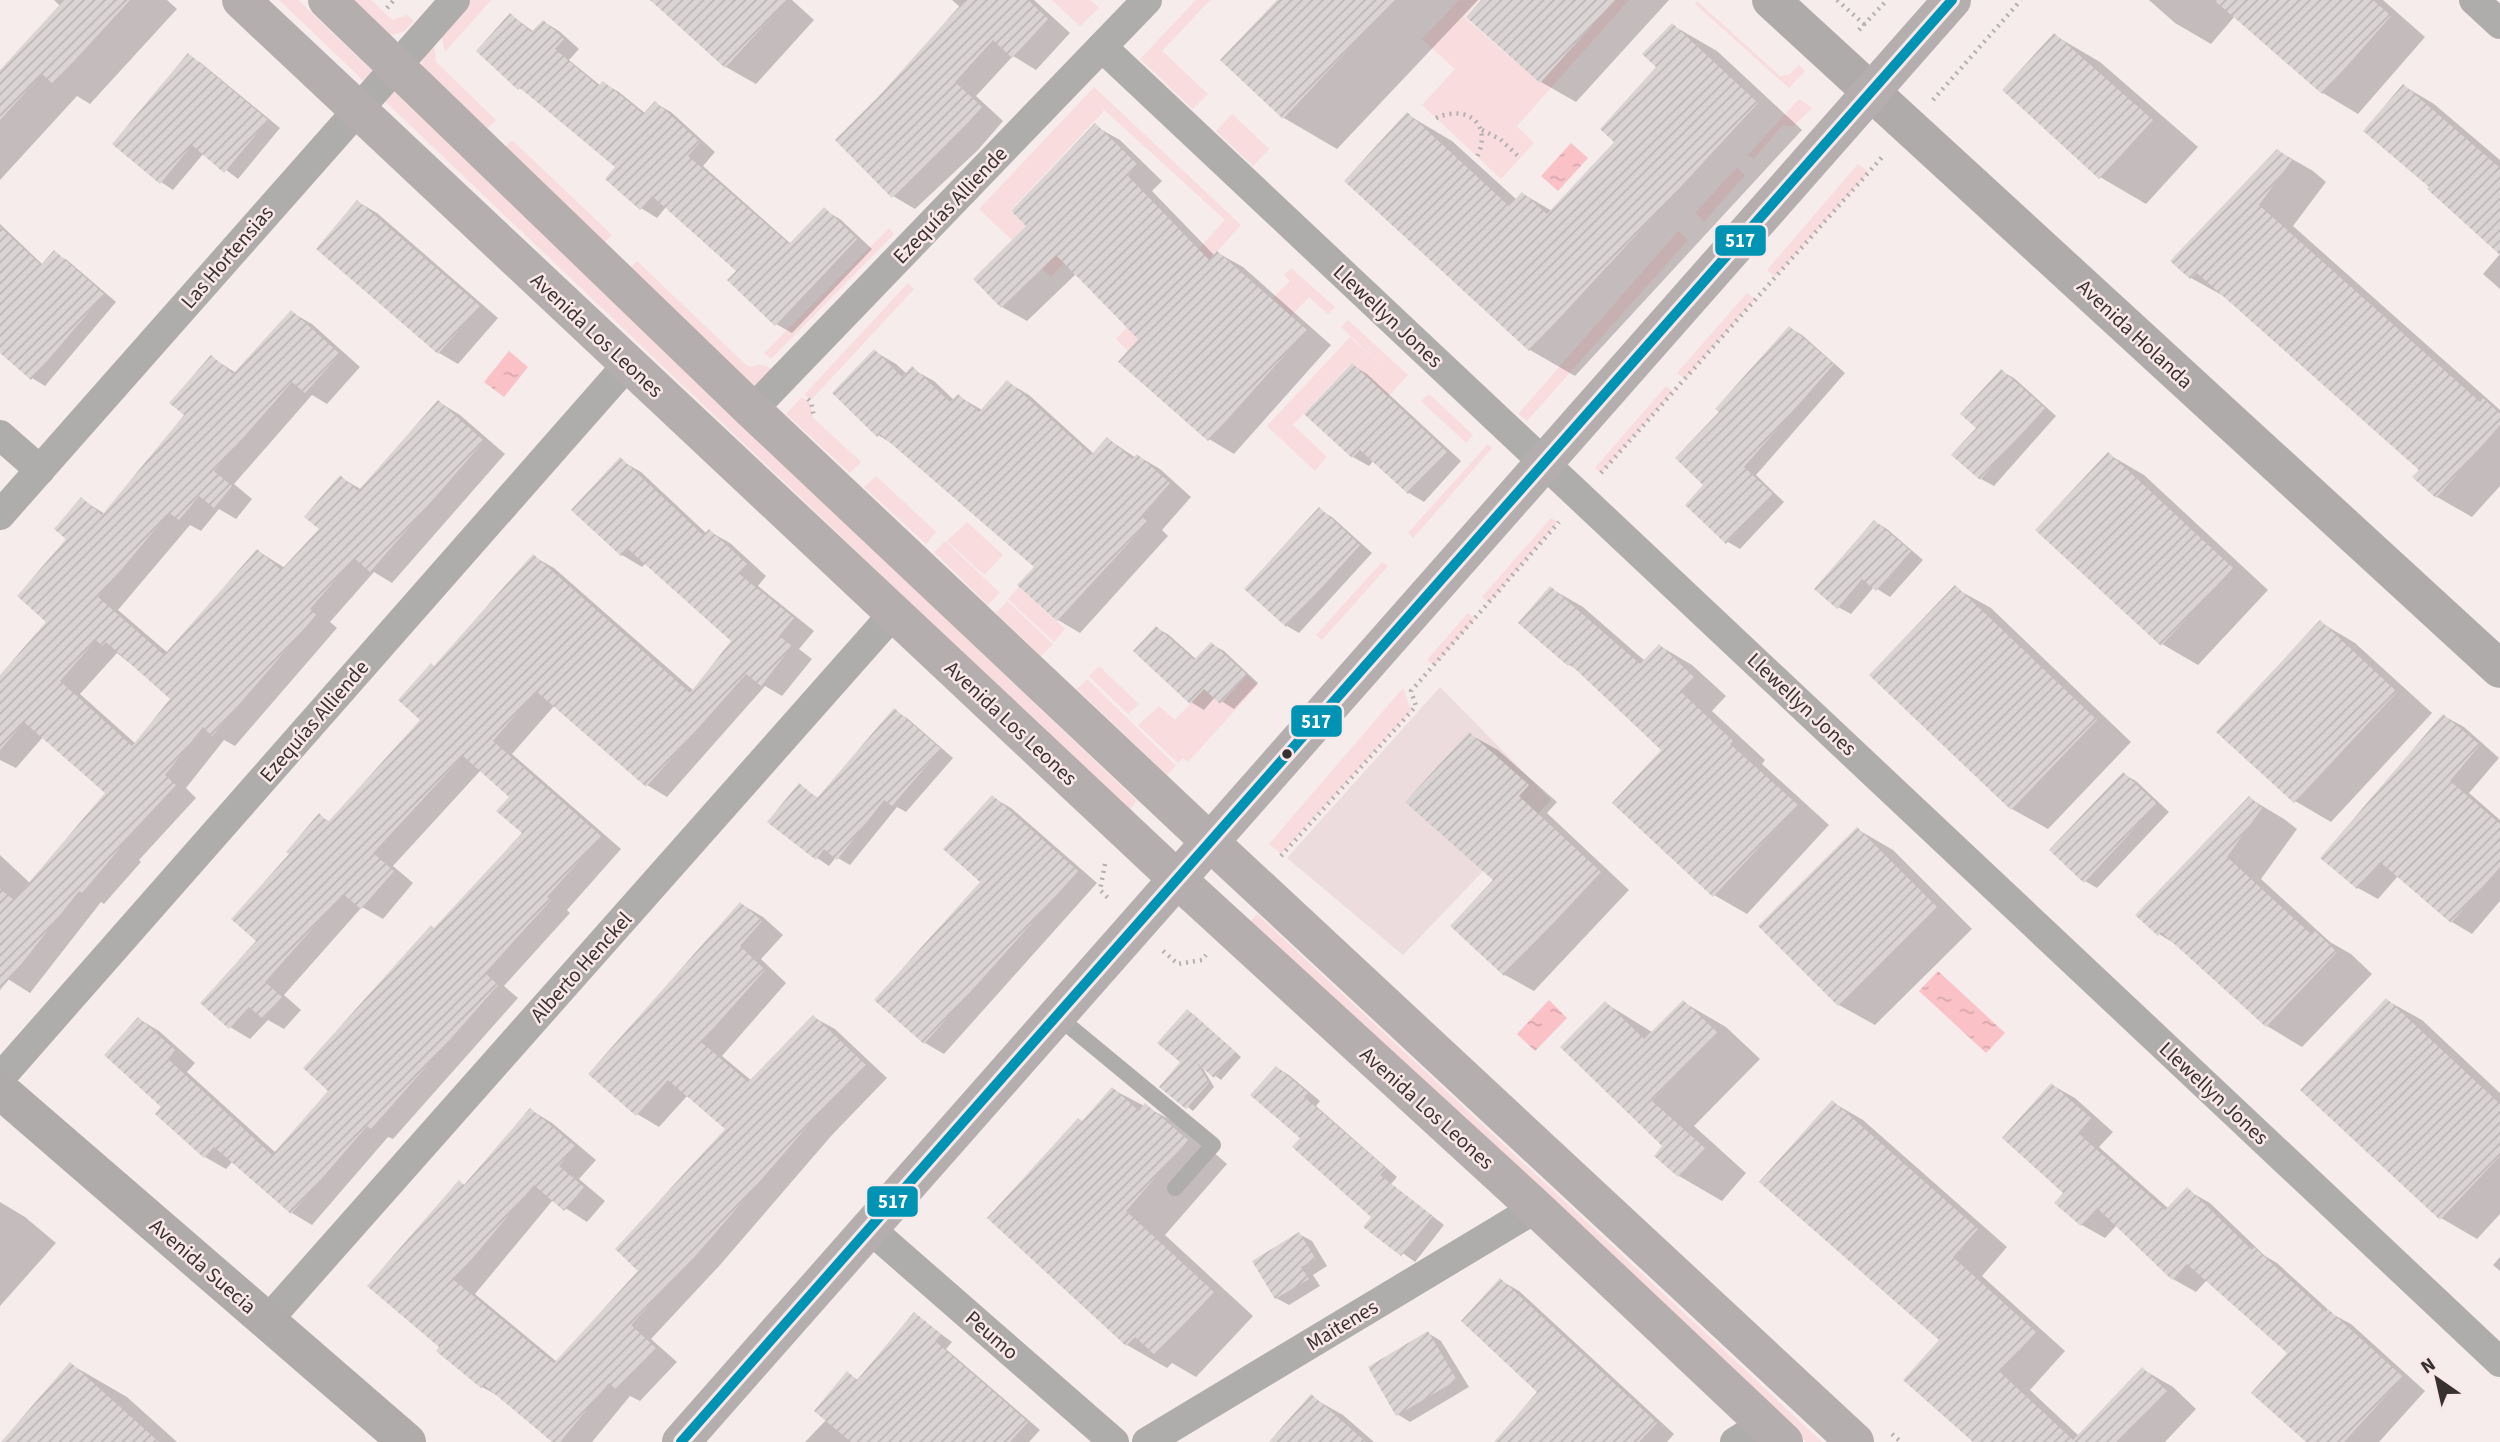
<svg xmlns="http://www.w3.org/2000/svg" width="2500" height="1442" viewBox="0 0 2500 1442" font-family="'Source Sans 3',sans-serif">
<defs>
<pattern id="water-ripples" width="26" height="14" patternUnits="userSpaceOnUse" patternTransform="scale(1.75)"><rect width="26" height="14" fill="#fac1c7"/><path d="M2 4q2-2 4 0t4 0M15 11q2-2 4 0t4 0" fill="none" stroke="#d7a6ab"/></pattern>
<pattern id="building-hatch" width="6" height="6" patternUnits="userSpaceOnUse" patternTransform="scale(1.75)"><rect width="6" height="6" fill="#dbd4d4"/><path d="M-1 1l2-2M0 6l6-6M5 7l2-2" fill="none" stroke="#bdb6b6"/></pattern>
</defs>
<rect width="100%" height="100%" fill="#f6ecec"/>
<path fill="#eddcdd" d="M1440,687l111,113 -148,155 -116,-97z"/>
<g fill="#f8dcde">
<path d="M279,0h19l839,801 -8,10z"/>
<path d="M346,0h25l21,20 15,-5 7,6 -11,11 -12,3z"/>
<path d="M471,0h20l-46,52 -4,-17z"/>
<path d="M1052,0h38l9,8 -19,18z"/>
<path d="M1196,0h14l-48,51 46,43 -15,15 -53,-50z"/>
<path d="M1459,0h20l-15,17 76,66 75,-83h14l-112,126 17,17 -33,36 -79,-74 33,-36 -33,-30z"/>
<path d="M1697,1l83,75 10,-2 9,-9 6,6 -16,17 -94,-84z"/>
<path d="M434,41l2,21 60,58 -12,11 -61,-61 -2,-13z"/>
<path d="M1094,87l147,138 -113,126 -12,-12 109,-119 -126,-115 5,6 -94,100 54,52 -13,14 -72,-68z"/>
<path d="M1799,99l13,9 -18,18h-12l-28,33 -6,-4z"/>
<path d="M1232,114l37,35 -16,17 -37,-35z"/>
<path d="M512,140l100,95 -9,9 -100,-95z"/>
<path d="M1858,164l11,8 -94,105 -8,-7z"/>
<path d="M1737,167l8,8 -41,47 -9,-9z"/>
<path d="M889,228l5,6 -123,125 -7,-6z"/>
<path d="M1678,231l10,9 -161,181 -9,-7z"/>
<path d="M637,261l108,103 5,3c11,-5 18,-1 27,6l-20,20 -129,-123z"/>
<path d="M1291,268l44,39 -7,7 -19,-17 -18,19 -18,-18 17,-17 -6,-6z"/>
<path d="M908,283l6,6 -103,111 -7,-5z"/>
<path d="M1747,293l8,6 -70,80 -8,-6z"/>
<path d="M1348,320l60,55 -20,22 -37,-34 -58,62 34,32 -12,14 -48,-45 83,-89 37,34 -46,-44z"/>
<path d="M1666,386l7,6 -72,81 -6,-5z"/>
<path d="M1429,394l44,41 -7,8 -45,-42z"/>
<path d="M802,397l8,6 3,15 48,44 -11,11 -64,-59z"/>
<path d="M1488,444l4,4 -79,90 -5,-5z"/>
<path d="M876,476l60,56 -10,12 -62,-57z"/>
<path d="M1551,518l7,4 -69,81 -7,-6z"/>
<path d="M967,522l36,33 -19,20 -37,-34z"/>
<path d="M945,541l55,52 -12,12 -54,-53z"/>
<path d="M1382,562l6,4 -66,74 -6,-5z"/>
<path d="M1019,587l46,42 -11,13 -46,-43z"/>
<path d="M1007,601l46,43 -12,12 -45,-43z"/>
<path d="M1468,613l7,6 -41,47 -7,-6z"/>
<path d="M1099,666l40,38 -11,10 -39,-38z"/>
<path d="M1247,675l11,10 -70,77 -5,-4 -5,5 -40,-38 21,-19 16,14 29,-31 16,15z"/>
<path d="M1087,679l89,87 -9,9 -90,-86z"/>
<path d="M1403,688l8,23 -130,143 -12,-10z"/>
<path d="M1257,914l565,528h-16l-556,-520z"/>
</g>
<g fill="url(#water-ripples)">
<path d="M1571,143l17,15 -30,33 -17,-15z"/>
<path d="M509,351l19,16 -24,30 -20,-15z"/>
<path d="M1938,971l67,62 -19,20 -67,-62z"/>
<path d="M1549,1000l18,18 -32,33 -18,-17z"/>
</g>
<g fill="#0003" fill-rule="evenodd">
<path d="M54,0h113l10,9 -87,95 -13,-8 -77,84v-107l60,-67z"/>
<path d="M653,0h139l22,20 -58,64 -30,-17z"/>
<path d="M952,0h82l36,33 -34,37 -23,-14 -37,40 27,25 -25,29 -63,59 -22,-13 -13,-99 80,-90z"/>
<path d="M1279,0h199l-141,149 -53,-31z"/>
<path d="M1483,0h186l-93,102 -35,-20z"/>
<path d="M2149,0h234l42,37 -67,77 -35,-21 -88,-77 -24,28 -36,-21z"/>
<path d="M511,15l23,17 10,-10 15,9 20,18 -10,11 32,26 2,-3 16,9 27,22 9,-11 16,9 44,40 -12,14 88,78 33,-34 16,9 32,30 -80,84 -16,-9 -38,-54 -72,-63 -9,11 -16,-10 -23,-41 -86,-72 -13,-7z"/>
<path d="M1672,25l45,26 85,79 -227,246 -45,-26 -184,-169 62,-66 44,26 65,59 6,-6 29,17 65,-69 41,-75z"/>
<path d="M2054,35l46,27 98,85 -52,57 -46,-27z"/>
<path d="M188,56l13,7 79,65 -42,51 -34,-26 -31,37 -12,-8z"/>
<path d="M2404,86l30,18 66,56v93z"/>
<path d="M1095,126l25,14 42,41 -10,10 63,65 3,-3 25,14 88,78 -97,109 -25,-15 -69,-100 -64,-65 -49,47 -25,-14 27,-81z"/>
<path d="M2278,151l35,20 13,11 -33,44 207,184v76l-28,31 -35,-20 -16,-27 -194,-172 -36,-20z"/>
<path d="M358,202l19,11 121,105 -40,46 -19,-11z"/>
<path d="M0,224l43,41 11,-12 13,7 49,42 -71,84 -13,-8 -32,-27z"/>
<path d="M2500,254v35l-17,-15z"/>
<path d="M291,312l21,12 48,43 -33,37 -15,-9 -78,89 18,15 -16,20 -17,-10 -18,22 -11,-6 -72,85 50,43 90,-102 27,17 36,-39 19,-52 22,13 77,-88 21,13 45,39 -113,129 -18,-11 -44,50 7,6 -102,118 -11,-6 -38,48 10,10 -57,62 2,2 -37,42 -3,-2 -71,91 -30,-19v-119l30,28 78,-90 -65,-56 -27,31 -16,-8v-82l49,-56 20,-83 12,-40 24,15 81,-99 25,-58 25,16zM117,653l56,45 -37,46 -56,-50z"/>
<path d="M1790,328l12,7 43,38 -89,102 28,27 -44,47 -12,-7 -22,-57 15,-73z"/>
<path d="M874,351l22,13 11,10 5,-5 22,12 20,19 4,-4 24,14 25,-28 22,13 65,59 14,-15 28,19 2,-2 22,13 31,28 -29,33 6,6 -88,97 -22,-13 -22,-53 -140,-121 -18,-11z"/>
<path d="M1352,365l15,9 94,87 -37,41 -15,-9 -35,-33 -5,6 -16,-9 -47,-43z"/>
<path d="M2001,371l13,7 42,38 -62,70 -13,-7z"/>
<path d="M2108,454l36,21 124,115 -70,75 -36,-21z"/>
<path d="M620,460l21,12 66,62 2,-3 21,12 36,33 -8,10 56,45 -15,18 13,10 -30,37 -17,-10 -98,111 -20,-12 -92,-80 -43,49 109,95 -54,61 3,3 -66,73 14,12 -125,141 -5,-2 -76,88 -20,-12 -59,-52 -7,8 -21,-12 -47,-43 6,-7 -25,-88 20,12 36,32 -8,9 89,81 55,-62 104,-161 89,-97 -13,-36 -30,-27 -88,96 20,17 -30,36 -21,-12 -78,88 17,15 -17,19 -16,-9 -18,19 -20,-12 28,-86 33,-87 28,-38 11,6 93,-103 12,-51 98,-112 21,12 140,123 40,-50 -88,-78 -4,4 -20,-12z"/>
<path d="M1319,510l13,7 40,36 -73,80 -12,-7z"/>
<path d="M1875,522l12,7 36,31 -33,37 -16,-10 -23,27 -13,-7z"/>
<path d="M1550,588l33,19 62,54 15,-15 32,19 34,31 -14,15 53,49 -3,4 67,61 -82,89 -33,-19 -50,-146 -82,-77 -13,-7z"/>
<path d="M1955,588l36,20 140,134 -83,87 -36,-20z"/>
<path d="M2320,622l35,21 77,70 -101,109 -36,-21z"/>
<path d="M1157,628l12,7 28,25 14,-16 13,7 34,32 -24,26 -19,-12 -11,13 -13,-8z"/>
<path d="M894,711l13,7 46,40 -47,54 -9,-5 -47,58 -14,-8 -7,9 -12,-8 -18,-72 19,12z"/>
<path d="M2444,716l20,11 35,31 -30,35 31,27v81l-28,33 -20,-12 -54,-46 -20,23 -20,-11z"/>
<path d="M1469,734l29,16 59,52 -10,11 82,77 -95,101 -29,-16 -52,-49 43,-46z"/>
<path d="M2123,774l13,7 33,31 -72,76 -12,-7z"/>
<path d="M992,797l19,11 86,75 -153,171 -19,-11 -49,-43 107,-118z"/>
<path d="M2249,798l35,21 13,10 -36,50 69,63 21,12 21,20 -70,73 -35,-21 -87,-79 -21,-13z"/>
<path d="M1857,829l36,21 79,79 -97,96 -36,-20 -78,-79z"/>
<path d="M741,904l22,13 20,18 -22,24 25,24 -64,73 30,25 61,-64 22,12 52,49 -55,57 -112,130 -69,74 26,23 -37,39 -10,-5 -38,46h-37l-51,-43 -22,-12 -40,-40 17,-165 7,4 65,-76 21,13 44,37 -17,19 26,22 -18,21 -34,-22 -78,94 82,68 84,-91 87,-142 -40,-34 -29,32 -22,-13z"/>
<path d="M2386,1000l36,20 78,73v121l-23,25 -36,-21z"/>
<path d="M1683,1002l43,25 34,32 -66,67 52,47 -24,28 -43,-25 -74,-173 47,29z"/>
<path d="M1193,1014l48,43 -20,23 -20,-15 13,22 -21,24 -32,-25 21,-24z"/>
<path d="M1277,1068l12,7 31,26 -4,5 81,71 -6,7 53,41 -29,37 -49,-36 7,-9 -71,-80z"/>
<path d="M2052,1085l23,13 38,34 -14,15 70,62 18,-19 23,13 55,53 12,7 57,52 17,9 74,67 -46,51h-70l-19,-89 -83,-73 -11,12 -23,-13 -56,-54 -12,13 -23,-13 -17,-32z"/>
<path d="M1112,1089l74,39 41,36 -62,71 88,81 -57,61 -24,-14 -5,5 -40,-23 -44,-222z"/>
<path d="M1832,1102l31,18 144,127 -25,29 83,75 -35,39 49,46 63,-67 31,18 23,22 -31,33h-189l-35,-102z"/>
<path d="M0,1202l25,15 31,26 -56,63z"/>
<path d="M1299,1234l13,7 15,25 -14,9 7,11 -31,19 -13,-7z"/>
<path d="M2500,1257v14l-7,-6z"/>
<path d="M1500,1280l19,11 155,143 -7,8h-171l44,-50z"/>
<path d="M914,1314l38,28 -6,7 94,81 -11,12h-224l22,-23 20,-45 11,6z"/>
<path d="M1428,1333l13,8 28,46 -59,35 -13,-8z"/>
<path d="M70,1364l57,33 50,45h-160z"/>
<path d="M1311,1397l32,18 31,27h-102z"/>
</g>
<g fill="url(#building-hatch)" fill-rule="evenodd">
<path d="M64,0h66l-77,84 -11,-10 -42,46v-50z"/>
<path d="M650,0h137l-62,68z"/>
<path d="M965,0h63l20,19 -36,39 -19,-18 -38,42 27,25 -27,30 -63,61 -57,-58 44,-44z"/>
<path d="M1277,0h118l-112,119 -63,-59z"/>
<path d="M1481,0h134l-75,83 -74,-66z"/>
<path d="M2214,0h159l18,16 -69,78z"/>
<path d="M510,13l21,19 12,-12 21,19 -9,10 43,37 5,-5 40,33 12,-13 45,41 -12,14 101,88 35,-37 33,32 -82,87 -48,-46 9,-9 -84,-75 -12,14 -35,-31 10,-12 -95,-79 -2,2 -42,-39z"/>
<path d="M1672,23l86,80 -229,248 -185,-170 63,-69 102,94 13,-14 25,22 67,-72 -14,-13 56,-62 -14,-13z"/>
<path d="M2054,33l99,87 -54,59 -97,-89z"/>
<path d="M188,53l80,67 -44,53 -32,-28 -32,39 -48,-40z"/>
<path d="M2403,84l97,84v87l-73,-66 2,-2 -66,-56z"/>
<path d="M1095,123l43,42 -10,11 81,84 8,-9 90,79 -99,111 -90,-79 20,-23 -82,-84 -55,53 -28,-29 53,-53 -15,-15z"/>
<path d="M2277,149l15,11 -33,45 221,197 3,-4 17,16v11l-64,73 -24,-21 7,-7 -222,-197 -7,6 -20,-18z"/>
<path d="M357,200l123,106 -42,48 -122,-105z"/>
<path d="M0,227l41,38 13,-15 50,44 -73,86 -31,-27z"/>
<path d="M291,310l49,44 -35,39 -13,-11 -78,89 18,15 -18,22 -15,-12 -20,24 -10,-7 -71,84 66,58 93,-106 24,21 38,-41 -15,-12 36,-42 18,16 80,-91 46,41 -114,131 -16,-14 -44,51 6,6 -104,121 -9,-9 -38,48 11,10 -58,62 2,1 -38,45 -3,-2 -79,100v-102l14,11 91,-107 -81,-71 -24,28v-75l46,-53 -29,-26 49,-57 -12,-10 27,-32 21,18 82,-100 -15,-12 42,-48 22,19zM96,640l6,6 4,-4 64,57 -38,47 -72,-65z"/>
<path d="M1789,326l45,38 -90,103 29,27 -47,50 -41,-39 18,-20 -28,-27 44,-46 -4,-3z"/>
<path d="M874,349l28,28 10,-11 38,36 8,-8 21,18 28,-32 84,75 16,-18 25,22 5,-5 33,29 -29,33 7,6 -91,99 -40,-36 17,-18 -154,-133 -3,3 -45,-44z"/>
<path d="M1352,363l95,89 -39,42 -48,-44 -8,8 -48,-44z"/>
<path d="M2001,369l44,39 -65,72 -29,-25 25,-27 -16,-14z"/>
<path d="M2108,452l125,116 -72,78 -126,-116z"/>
<path d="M620,457l83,78 6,-6 38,35 -9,9 56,45 -15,18 13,10 -31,40 -15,-12 -100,113 -110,-96 -43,50 108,95 -54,61 4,3 -66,73 13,12 -127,144 -4,-3 -76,88 -77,-67 -10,11 -49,-44 6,-7 -57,-52 34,-38 37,33 -7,9 104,96 56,-64 -25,-23 128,-143 3,3 88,-95 -26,-22 13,-14 -46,-41 -90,97 21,18 -33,38 -18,-15 -78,88 17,15 -19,22 -14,-12 -20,22 -29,-26 56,-62 -25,-22 58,-65 -3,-2 33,-39 9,9 92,-102 -22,-20 33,-37 3,3 99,-112 157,139 41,-52 -103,-92 -7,7 -50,-46z"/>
<path d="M1319,507l41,38 -74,82 -42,-38z"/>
<path d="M1874,520l37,31 -35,40 -14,-12 -25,30 -23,-20z"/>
<path d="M1955,585l142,135 -86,90 -142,-135z"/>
<path d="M1550,586l90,78 19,-20 35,33 -14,14 53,50 -3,3 68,61 -85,92 -101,-94 49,-53 -91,-86 -2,2 -50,-43z"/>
<path d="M2320,620l77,72 -103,111 -78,-71z"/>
<path d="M1156,626l38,34 17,-18 36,33 -27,29 -16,-15 -14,15 -57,-53z"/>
<path d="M894,708l47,41 -49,57 -8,-6 -47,60 -13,-11 -8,11 -49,-38 32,-39 18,15z"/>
<path d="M2443,714l37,31 -30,36 50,43v43l-49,56 -71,-61 -23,27 -37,-31z"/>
<path d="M1469,732l60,53 -10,11 82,76 -97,104 -54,-50 43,-46 -88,-78z"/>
<path d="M2123,772l34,32 -73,79 -35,-33z"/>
<path d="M992,795l86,76 -154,173 -50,-44 106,-118 -37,-33z"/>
<path d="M2249,796l13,12 -35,49 85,78 3,-4 22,21 -71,75 -105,-95 -3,4 -23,-21z"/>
<path d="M1857,827l80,80 -99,99 -80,-80z"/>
<path d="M740,902l22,19 -22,25 25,24 -64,72 47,40 65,-67 53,50 -56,58 -112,130 -67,72 25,23 -39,42 -8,-7 -49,59h-8l-68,-57 -3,3 -45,-37 3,-4 -72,-61 92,-106 5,5 66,-77 45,38 -16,20 25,21 -20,24 -30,-26 -80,95 100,83 84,-92 -23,-22 110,-120 -57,-49 -32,36 -48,-42z"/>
<path d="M2386,998l114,106v52l-60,64 -140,-130z"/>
<path d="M1683,1000l35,33 -66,68 53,47 -27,29 -24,-21 8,-10 -102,-99 45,-46 39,38z"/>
<path d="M1187,1009l49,43 -22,26 -17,-15 12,20 -23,26 -27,-22 21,-25 -23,-19z"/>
<path d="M1276,1066l32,27 -4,4 82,71 -6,7 53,41 -32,40 -38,-29 8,-10 -79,-70 8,-9 -50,-43z"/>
<path d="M2051,1083l40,35 -13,15 87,77 22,-23 65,63 2,-3 71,65 3,-3 75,68 -59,65h-38l-55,-49 36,-40 -100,-89 -15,16 -75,-72 -16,18 -27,-23 9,-10 -61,-55z"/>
<path d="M1112,1087l27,24 6,-8 43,37 -62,71 88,81 -59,63 -20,-18 -9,9 -139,-128 91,-100 4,3z"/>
<path d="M1832,1100l146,129 -25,28 83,75 -36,40 73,68 69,-73 25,24 -48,51h-146l-70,-62 36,-40 -180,-158z"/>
<path d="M1299,1232l17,27 -15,8 8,12 -34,20 -23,-38z"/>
<path d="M1500,1278l157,145 -18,19h-145l43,-50 -76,-71z"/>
<path d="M914,1312l27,22 -6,7 93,81 -18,20h-159l-37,-31 33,-40 10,9z"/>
<path d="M1428,1331l29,49 -61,36 -28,-49z"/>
<path d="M70,1362l89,80h-158z"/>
<path d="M1311,1394l55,48h-97z"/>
</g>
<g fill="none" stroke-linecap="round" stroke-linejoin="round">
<g stroke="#b5b0b0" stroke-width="4.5" stroke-dasharray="2 5" stroke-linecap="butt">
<path d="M1837,0l28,25"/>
<path d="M387,8l7,-8"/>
<path d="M1859,30l28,-30"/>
<path d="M1933,100l88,-100"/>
<path d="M1436,118c31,-14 57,6 41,39"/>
<path d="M1482,130l18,9 20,19"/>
<path d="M808,399l3,3 3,15"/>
<path d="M1601,473l283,-318"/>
<path d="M1281,856l135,-150 -5,-15 148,-169"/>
<path d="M1105,864l-5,26 9,9"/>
<path d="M1163,951l15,13 24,-4 4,-5"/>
<path d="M1892,1434l9,8"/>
</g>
<path stroke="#afacac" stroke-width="16" d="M1057,1016l156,129 -38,43"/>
<g stroke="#afacac" stroke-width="30">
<path d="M2474,0l26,24"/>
<path d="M1102,47l1398,1315"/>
<path d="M752,410l395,-410"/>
<path d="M0,435l40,35"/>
<path d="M0,515l455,-515"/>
<path d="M0,1078l628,-714"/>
<path d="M869,1228l245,214"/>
<path d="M267,1321l627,-708"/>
<path d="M1147,1442l389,-234"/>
<path d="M1735,1442l29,-18"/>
</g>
<g stroke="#b0abab" stroke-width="38">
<path d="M1771,0l729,669"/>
<path d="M0,1090l407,352"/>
</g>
<g stroke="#b5aeaf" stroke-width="38">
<path d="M241,0l936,879 359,329 248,234"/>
<path d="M327,0l425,410 458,432 645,600"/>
<path d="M681,1442l1271,-1442"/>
</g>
<g stroke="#fae8e9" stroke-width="16">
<path id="bus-1" d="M681,1442l1271,-1442"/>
</g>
<use href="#bus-1" stroke="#0093b3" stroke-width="10"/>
</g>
<circle fill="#383131" stroke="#fae8e9" stroke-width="2.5" cx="1287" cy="754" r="6"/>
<g text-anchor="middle" stroke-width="5" stroke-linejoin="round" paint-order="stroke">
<g font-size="21" fill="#383131" stroke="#fae8e9">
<text transform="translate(950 205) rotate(-46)" y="7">Ezequías Alliende</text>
<text transform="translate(227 257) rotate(-49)" y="7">Las Hortensias</text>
<text transform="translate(1388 316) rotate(43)" y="7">Llewellyn Jones</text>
<text transform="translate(2135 334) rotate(43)" y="7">Avenida Holanda</text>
<text transform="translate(597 335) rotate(43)" y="7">Avenida Los Leones</text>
<text transform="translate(1802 704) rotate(43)" y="7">Llewellyn Jones</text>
<text transform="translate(314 721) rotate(-49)" y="7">Ezequías Alliende</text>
<text transform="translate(1011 723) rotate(43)" y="7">Avenida Los Leones</text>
<text transform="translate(581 967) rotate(-48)" y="7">Alberto Henckel</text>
<text transform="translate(2214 1093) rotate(43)" y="7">Llewellyn Jones</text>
<text transform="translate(1427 1108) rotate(42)" y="7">Avenida Los Leones</text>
<text transform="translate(203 1266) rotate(41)" y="7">Avenida Suecia</text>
<text transform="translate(1342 1325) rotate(-31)" y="7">Maitenes</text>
<text transform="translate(992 1335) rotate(41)" y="7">Peumo</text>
</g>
</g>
<g stroke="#fae8e9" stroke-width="2.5">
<rect x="1714" y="224" width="53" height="33" rx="7" fill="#0093b3"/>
<rect x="1290" y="704" width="53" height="34" rx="7" fill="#0093b3"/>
<rect x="866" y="1185" width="53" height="33" rx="7" fill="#0093b3"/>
</g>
<g font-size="19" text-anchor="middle" font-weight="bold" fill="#fff">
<text x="1740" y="247">517</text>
<text x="1316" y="728">517</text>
<text x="893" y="1208">517</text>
</g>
<g transform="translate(2437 1379) rotate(326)" stroke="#fae8e9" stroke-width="5" paint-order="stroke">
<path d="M0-5L12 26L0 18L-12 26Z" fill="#383131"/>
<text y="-10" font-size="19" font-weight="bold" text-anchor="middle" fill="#383131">N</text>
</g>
</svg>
